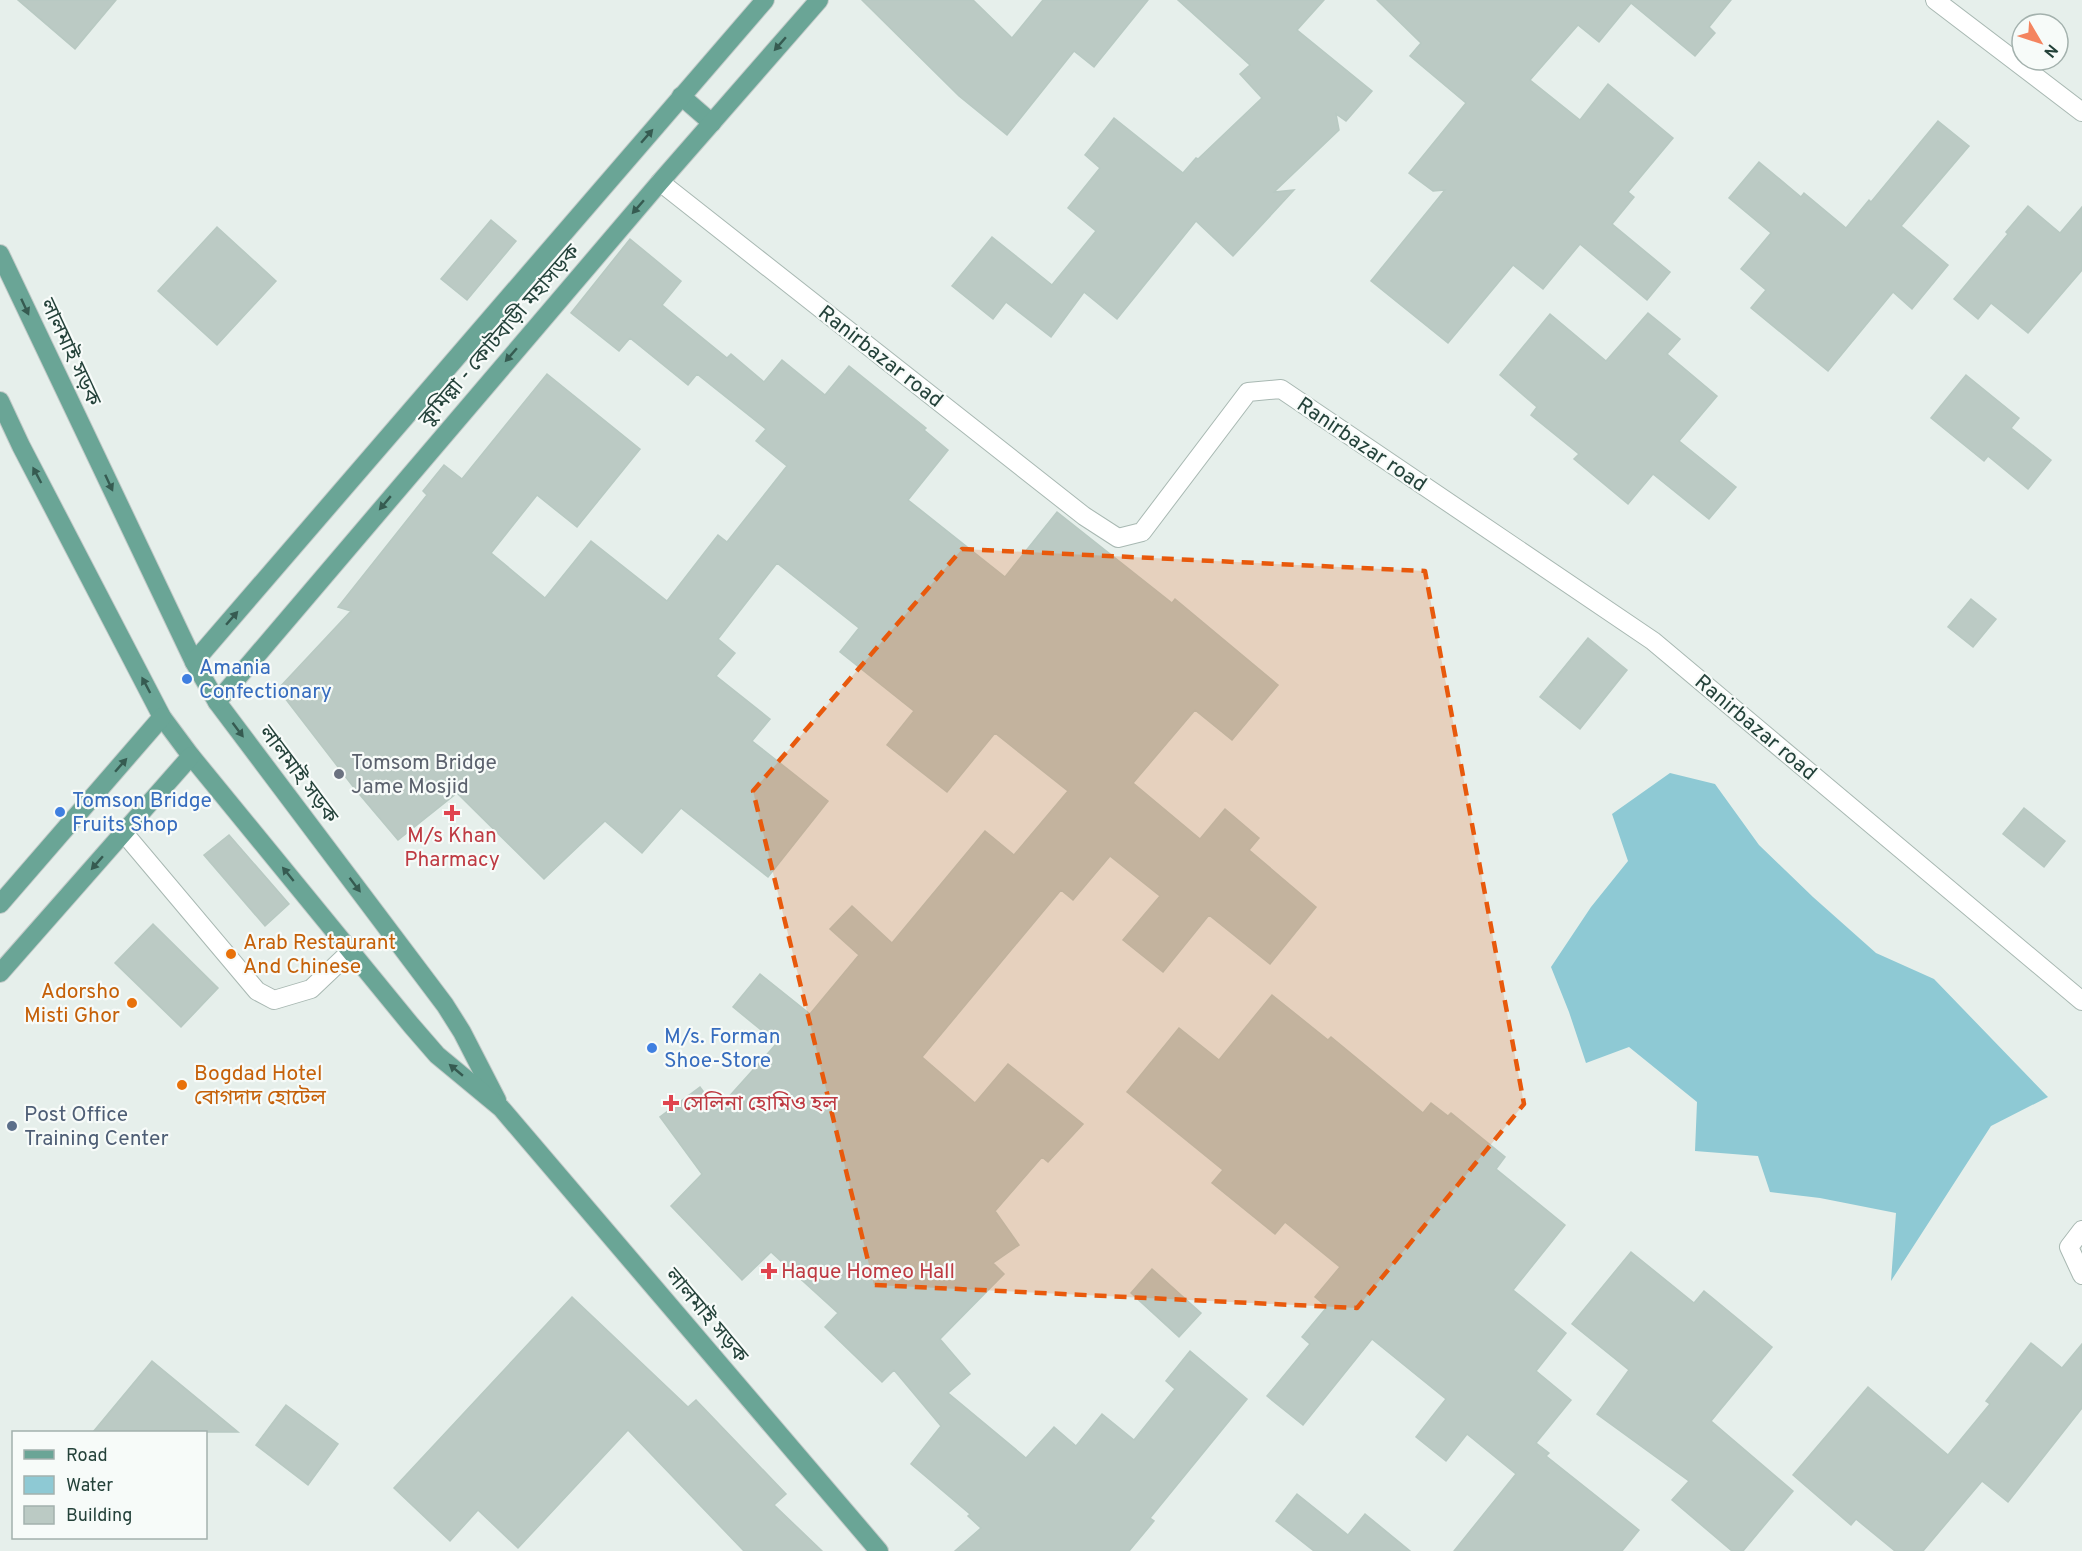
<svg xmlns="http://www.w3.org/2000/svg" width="2082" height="1551" viewBox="0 0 2082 1551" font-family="Overpass,'Noto Sans Bengali',sans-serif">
<rect width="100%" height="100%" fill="#e6efeb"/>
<path fill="#8ec9d4" d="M1670,773l45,11 44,61 54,52 63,56 58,26 114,118 -57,29 -100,155 5,-68 -76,-15 -50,-6 -12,-36 -63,-5 2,-49 -68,-55 -43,16 -17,-51 -18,-45 40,-60 37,-46 -16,-47z"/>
<g fill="#bbcac4" stroke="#b8c9c2" stroke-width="1.5">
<path d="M18,0h98l-41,49z"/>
<path d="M862,0h111l39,38 31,-38h105l-54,67 -20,-16 -67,84 -48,-39z"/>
<path d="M1178,0h146l-27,30 75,61 -26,30 -10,-7 3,16 -65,62 20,-2 -61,66 -37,-35 -79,98 -33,-27 -33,45 -45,-35 -13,17 -41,-33 40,-49 60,48 44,-54 -28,-23 32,-40 -15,-13 29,-37 69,55 13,-15 2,1 64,-61 -22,-24 10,-9z"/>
<path d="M1377,0h354l-22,27 6,6 -20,23 -64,-53 -32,39 -21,-17 -48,55 50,40 28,-36 65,54 -45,54 6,5 -22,27 58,48 -23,28 -67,-56 -37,45 -30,-24 -65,78 -77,-62 74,-91 -12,1 -24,-18 57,-70 -56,-47 11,-13z"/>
<path d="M1938,121l31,25 -68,80 47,39 -36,44 -19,-17 -65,79 -77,-63 15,-18 -25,-21 30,-36 -42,-35 30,-36 42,35 3,-4 42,35 23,-28 2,2z"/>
<path d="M2028,206l32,27 22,-26v63l-54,63 -37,-30 -13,16 -24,-20 54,-65 -2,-2z"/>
<path d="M491,220l25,21 -49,59 -26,-21z"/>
<path d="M217,227l59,54 -59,64 -59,-54z"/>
<path d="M630,239l51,42 -19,24 65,53 4,-4 33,28 18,-22 43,35 24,-29 77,62 -2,2 24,20 -40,50 97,77 52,-65 115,91 3,-4 103,86 -46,55 -37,-30 -62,73 67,56 25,-30 34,29 -10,12 67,57 -46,57 -61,-49 -46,57 -40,-32 37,-44 -50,-40 -37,44 -12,-10 -139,167 53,46 33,-39 75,60 -35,38 -6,-5 -47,54 24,34 -26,18 11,11 -64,65 30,35 -22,19 78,65 28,-31 22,19 26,-32 32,26 41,-51 -9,-8 24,-30 57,48 -97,119 4,3 -25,30h-174l26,-23 -13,-12 2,-2 -59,-50 30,-38 -47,-56 -12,12 -57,-55 13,-14 -67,-61 -29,28 -71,-74 31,-32 -42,-57 40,-30 17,23 60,-67 -44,-36 27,-33 50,40 49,-59 -29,-26 22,-23 40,37 93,-112 29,24 54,-64 -73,-58 -48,59 -60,-47 27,-34 -74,-59 19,-24 -82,-65 -59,76 17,14 -19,23 54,43 -18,22 76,60 -60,76 -87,-69 -39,45 -37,-32 -61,58 -87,-86 -59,47 -43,-51 -77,-100 73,-78 -13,-4 89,-112 -4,-4 21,-26 18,14 85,-105 93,75 -63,78 -40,-32 -46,58 54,45 46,-57 76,60 51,-66 9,7 60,-76 -31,-25 10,-12 -69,-55 -9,11 -58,-47 -11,13 -48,-38z"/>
<path d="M1648,313l32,26 -13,15 50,42 -38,45 57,46 -27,32 -56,-45 -25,30 -54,-45 5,-5 -48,-39 6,-8 -37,-32 50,-61 56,47z"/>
<path d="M1966,375l53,43 -8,10 40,32 -23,29 -40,-33 -4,5 -53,-43z"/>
<path d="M1971,599l25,20 -23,28 -25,-20z"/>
<path d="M1588,638l39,32 -47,59 -40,-32z"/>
<path d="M2024,808l41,33 -21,26 -41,-33z"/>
<path d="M229,835l60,69 -24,22 -61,-71z"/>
<path d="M153,924l65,64 -37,39 -66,-64z"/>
<path d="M1272,995l56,45 3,-3 92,76 8,-10 17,13 3,-3 54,44 -9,12 69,56 -52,65 53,43 -30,38 35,29 -35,43 13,10 -3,3 93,74 -17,21h-168l62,-77 -49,-40 -21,27 -30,-24 30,-38 -74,-60 -69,86 -36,-29 43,-52 -8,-7 25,-30 -12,-10 25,-30 -55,-45 -10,12 -63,-51 11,-13 -96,-78 52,-64 40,32z"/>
<path d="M1631,1252l63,51 10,-12 68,56 -61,74 82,70 -50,60h-11l-60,-51 17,-19 -92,-67 32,-44 -57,-46z"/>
<path d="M1152,1269l49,44 -22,24 -48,-44z"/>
<path d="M572,1297l116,110 8,-7 90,94 -12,11 48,46h-78l-116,-121 -110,118 -40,-38 -28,31 -56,-53z"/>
<path d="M2031,1343l31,25 20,-24v64l-74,94 -26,-21 -59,70h-28l-39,-32 -5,6 -58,-50 75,-88 80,68 42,-51 -4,-3z"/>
<path d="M152,1361l86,71h-145z"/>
<path d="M286,1405l52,39 -30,41 -52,-40z"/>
<path d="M1297,1494l51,41 17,-21 45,37h-96l-38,-30z"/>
</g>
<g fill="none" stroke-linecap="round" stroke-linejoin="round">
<g stroke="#a8b8b2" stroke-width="20">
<g id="minor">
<path d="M1935,0l147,112"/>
<path d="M660,182l424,334 34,22 24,-6 106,-140 33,-3 372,252 429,360"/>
<path d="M124,833l133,158 17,9 37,-11 40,-38"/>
<path d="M2082,1230l-13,17 13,28"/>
</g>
</g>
<g stroke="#c2cac8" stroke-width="20">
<g id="major">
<path d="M681,96l31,27"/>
<path d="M0,254l194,408 23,40 228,303 17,27 35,68"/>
<path d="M0,401l21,45 141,271 29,39 220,269 26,30 64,53 378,443"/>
<path d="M194,662l571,-662"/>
<path d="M217,702l443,-520 159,-182"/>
<path d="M0,904l162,-187"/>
<path d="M0,973l191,-217"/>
</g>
</g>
<use href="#minor" stroke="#fff" stroke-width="18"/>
<use href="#major" stroke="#6aa596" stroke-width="18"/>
</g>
<defs><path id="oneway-solid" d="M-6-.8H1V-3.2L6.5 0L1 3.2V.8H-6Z" transform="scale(1.5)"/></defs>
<g fill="#365b51">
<use href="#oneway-solid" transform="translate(780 44) rotate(131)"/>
<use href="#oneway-solid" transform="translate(647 136) rotate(-49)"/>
<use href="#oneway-solid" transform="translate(638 207) rotate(131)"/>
<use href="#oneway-solid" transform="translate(25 307) rotate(65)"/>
<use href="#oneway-solid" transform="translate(511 355) rotate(131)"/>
<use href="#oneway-solid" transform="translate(37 475) rotate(-118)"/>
<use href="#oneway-solid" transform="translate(109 483) rotate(65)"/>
<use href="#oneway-solid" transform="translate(385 503) rotate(130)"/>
<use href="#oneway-solid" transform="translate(232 618) rotate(-49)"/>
<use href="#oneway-solid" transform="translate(146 685) rotate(-118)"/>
<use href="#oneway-solid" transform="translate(238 730) rotate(53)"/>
<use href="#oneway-solid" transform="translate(121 765) rotate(-49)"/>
<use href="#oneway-solid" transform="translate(97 863) rotate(131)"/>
<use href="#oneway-solid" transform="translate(288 874) rotate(-129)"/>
<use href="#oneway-solid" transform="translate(355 885) rotate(53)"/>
<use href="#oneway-solid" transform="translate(456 1070) rotate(-140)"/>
</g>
<path fill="#e8590c" fill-opacity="0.2" stroke="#e8590c" stroke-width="4.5" stroke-dasharray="12 8" stroke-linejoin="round" d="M962,549l463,22 99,533 -167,204 -483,-23 -121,-494z"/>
<g fill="#3f7fe0" stroke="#f7fbf9" stroke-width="2">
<circle cx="187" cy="679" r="6"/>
<circle cx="60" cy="812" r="6"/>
<circle cx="652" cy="1048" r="6"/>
</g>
<circle fill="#6b7280" stroke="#f7fbf9" stroke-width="2" cx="339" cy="774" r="6"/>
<g fill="#e0444e" stroke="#f7fbf9" stroke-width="2">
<path d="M449 804h6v6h6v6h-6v6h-6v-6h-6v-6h6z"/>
<path d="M668 1094h6v6h6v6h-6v6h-6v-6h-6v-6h6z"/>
<path d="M766 1262h6v6h6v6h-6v6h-6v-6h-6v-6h6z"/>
</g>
<g fill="#e8710a" stroke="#f7fbf9" stroke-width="2">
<circle cx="231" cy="954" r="6"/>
<circle cx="132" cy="1003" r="6"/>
<circle cx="182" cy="1085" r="6"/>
</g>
<circle fill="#5c6f8a" stroke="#f7fbf9" stroke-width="2" cx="12" cy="1126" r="6"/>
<g text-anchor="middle" stroke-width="4.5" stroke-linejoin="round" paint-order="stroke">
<g font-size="21" fill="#24423a" stroke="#f7fbf9">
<text transform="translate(499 335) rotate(-49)" y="7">কুমিল্লা - কোটবাড়ী মহাসড়ক</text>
<text transform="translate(71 352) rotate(65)" y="7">লালমাই সড়ক</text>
<text transform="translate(881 356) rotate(38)" y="7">Ranirbazar road</text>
<text transform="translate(1362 444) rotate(34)" y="7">Ranirbazar road</text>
<text transform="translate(1756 727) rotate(40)" y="7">Ranirbazar road</text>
<text transform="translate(299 774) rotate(53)" y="7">লালমাই সড়ক</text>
<text transform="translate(707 1315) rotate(50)" y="7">লালমাই সড়ক</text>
</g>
<g font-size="21" fill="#366cbe" stroke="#f7fbf9" text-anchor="start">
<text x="199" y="674">Amania<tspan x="199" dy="24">Confectionary</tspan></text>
<text x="72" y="807">Tomson Bridge<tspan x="72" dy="24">Fruits Shop</tspan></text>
<text x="664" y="1043">M/s. Forman<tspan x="664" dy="24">Shoe-Store</tspan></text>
</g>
<g font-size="21" fill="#5b616d" stroke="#f7fbf9" text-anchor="start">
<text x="351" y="769">Tomsom Bridge<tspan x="351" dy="24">Jame Mosjid</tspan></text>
</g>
<g font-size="21" fill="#be3a42" stroke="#f7fbf9" text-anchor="start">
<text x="452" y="842" text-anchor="middle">M/s Khan<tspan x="452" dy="24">Pharmacy</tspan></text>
<text x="683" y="1110">সেলিনা হোমিও হল</text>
<text x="781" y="1278">Haque Homeo Hall</text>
</g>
<g font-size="21" fill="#c56008" stroke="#f7fbf9" text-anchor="start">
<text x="243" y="949">Arab Restaurant<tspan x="243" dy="24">And Chinese</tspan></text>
<text x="120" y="998" text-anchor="end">Adorsho<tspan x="120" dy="24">Misti Ghor</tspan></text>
<text x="194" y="1080">Bogdad Hotel<tspan x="194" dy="24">বোগদাদ হোটেল</tspan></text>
</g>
<g font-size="21" fill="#4e5e75" stroke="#f7fbf9" text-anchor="start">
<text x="24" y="1121">Post Office<tspan x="24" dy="24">Training Center</tspan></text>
</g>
</g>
<rect x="12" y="1431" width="195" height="108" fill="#f7fbf9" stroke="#a3b1ad" stroke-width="1.5"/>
<rect x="24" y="1450" width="30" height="9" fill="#6aa596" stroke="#a3b1ad" stroke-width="1.5"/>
<text x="66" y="1461" font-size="18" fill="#24423a">Road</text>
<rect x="24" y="1476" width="30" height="18" fill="#8ec9d4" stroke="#a3b1ad" stroke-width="1.5"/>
<text x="66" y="1491" font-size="18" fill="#24423a">Water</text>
<rect x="24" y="1506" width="30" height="18" fill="#bbcac4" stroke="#a3b1ad" stroke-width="1.5"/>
<text x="66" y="1521" font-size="18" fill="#24423a">Building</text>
<g transform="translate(2040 42) rotate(129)"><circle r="28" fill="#f7fbf9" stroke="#a3b1ad" stroke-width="1.5"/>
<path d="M0-4.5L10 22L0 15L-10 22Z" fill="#f4845f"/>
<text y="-9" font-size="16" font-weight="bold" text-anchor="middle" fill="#24423a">N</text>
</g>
</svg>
